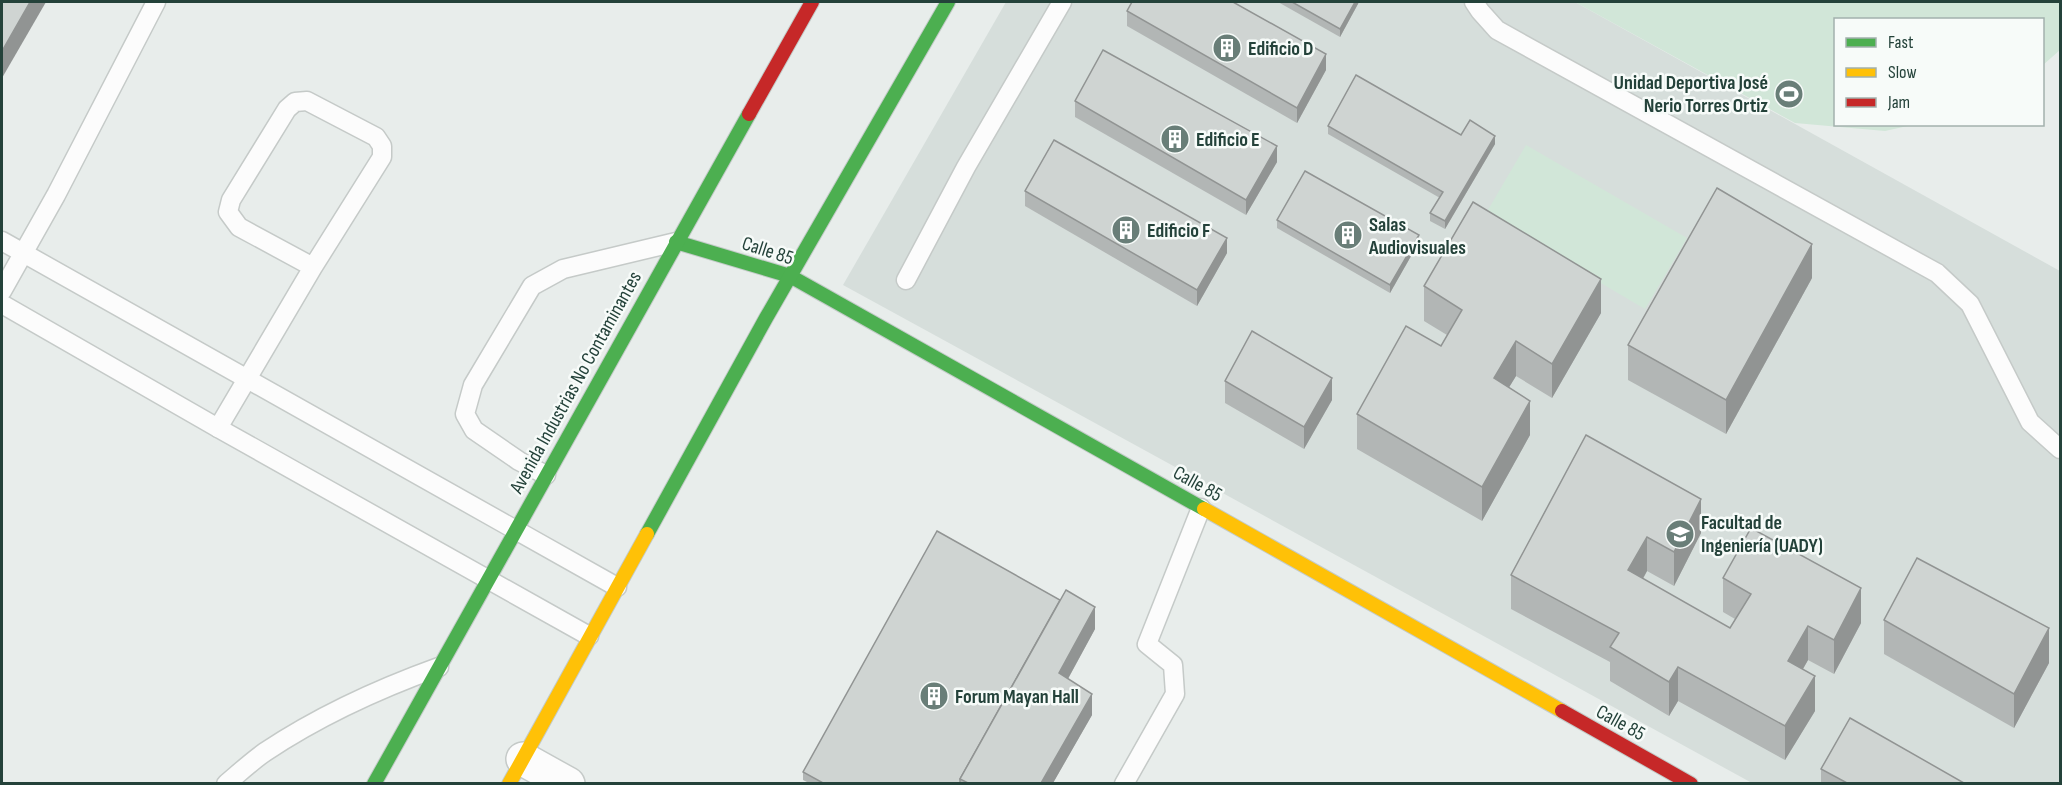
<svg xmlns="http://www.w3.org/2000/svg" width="2062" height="785" viewBox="0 0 2062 785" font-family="'Sofia Sans Condensed',sans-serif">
<rect width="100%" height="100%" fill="#e8edeb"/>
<path fill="#d6dedb" d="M1006,2h569l485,269v512h-308l-909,-498z"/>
<g fill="#d1e6d8">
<path d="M1575,2h485v48l-17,15 -1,-45h-206v104l76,1 -27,6 -90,-8z"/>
<path d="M1526,145l161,93 -42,71 -160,-94z"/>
</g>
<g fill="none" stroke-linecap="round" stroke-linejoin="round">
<g stroke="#c5cac8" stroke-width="21">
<g id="lane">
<path d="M1474,2l6,9 17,19 440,243 33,31 60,118 30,27"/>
<path d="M2,241l615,346"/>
<path d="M906,280l60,-113 96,-165"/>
<path d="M2,291l54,-96 100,-193"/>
<path d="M2,304l216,124 371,208"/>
<path d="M218,428l95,-161 69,-110v-11l-6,-9 -69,-36 -12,1 -8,7 -56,91 -3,12 11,15 74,40"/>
<path d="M546,475l-27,-14 -45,-31 -9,-16 8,-29 59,-99 31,-17 113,-27"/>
<path d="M226,784c13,-11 26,-23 39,-32 54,-36 113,-63 174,-85"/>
<path d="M1124,784l51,-90 -2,-29 -26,-21 54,-136"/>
</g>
</g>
<g stroke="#c5cac8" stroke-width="36">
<path id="street" d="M523,759l45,25"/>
</g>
<g stroke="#c3cbc8" stroke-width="16">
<g id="fast">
<path d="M676,242l114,34 414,233"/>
<path d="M647,534l119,-216 182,-316"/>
<path d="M374,784l375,-670"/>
</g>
</g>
<g stroke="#c3cbc8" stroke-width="16">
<g id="slow">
<path d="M1204,509l358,202"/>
<path d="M509,784l138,-250"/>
</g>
</g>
<g stroke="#c3cbc8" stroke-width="16">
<g id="jam">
<path d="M749,114l63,-112"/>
<path d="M1562,711l129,73"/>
</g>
</g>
<use href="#lane" stroke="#fcfcfc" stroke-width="18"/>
<use href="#street" stroke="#fcfcfc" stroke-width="33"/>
<use href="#fast" stroke="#4caf50" stroke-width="14"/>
<use href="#slow" stroke="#ffc107" stroke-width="14"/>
<use href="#jam" stroke="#c62828" stroke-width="14"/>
</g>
<g fill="#b2b6b5">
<path d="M1278,2h81l-19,35z"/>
<path d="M1127,11l199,59 -29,53 -170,-97z"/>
<path d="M1075,101l202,61 -31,53 -171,-98z"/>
<path d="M1328,126l133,9 34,9 -50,85 -15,-8v-8l10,-15 -112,-64z"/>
<path d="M1025,191l202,62 -30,53 -172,-100z"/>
<path d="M1277,220l142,22 -29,51 -113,-65z"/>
<path d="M1812,278l-86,156 -98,-54v-35z"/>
<path d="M1424,286l177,27 -49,85 -36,-22 -7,11 21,48 -48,86 -125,-72v-35l84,-68 6,-11 -23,-14z"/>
<path d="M1225,381l107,19 -28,49 -79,-46z"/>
<path d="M1586,435l115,98 -27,53 -27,-15 -4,8 87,49 5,-9 -12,-7v-34l138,45 -27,51 -26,-14 -5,9 12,42 -30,49 -107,-59 -9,15 -59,-35v-19l-99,-53v-34z"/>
<path d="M1060,600l35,29 -27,50 24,36 -39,68h-244l-6,-3v-8z"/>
<path d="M1884,620l165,43 -35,65 -130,-74z"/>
<path d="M1821,769l143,14h-143z"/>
</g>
<g fill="#919493">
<path d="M30,2h16l-44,76v-27z"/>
<path d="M1355,2h4l-19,35v-8z"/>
<path d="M1326,54v16l-29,53v-15z"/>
<path d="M1495,136v8l-50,85v-8z"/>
<path d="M1277,146v16l-31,53v-15z"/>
<path d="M1419,235v7l-29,51v-8z"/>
<path d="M1227,238v15l-30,53v-16z"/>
<path d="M1812,244v34l-86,156v-34z"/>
<path d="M1601,279v34l-49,85v-34z"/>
<path d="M1516,341v35l-22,36v-34z"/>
<path d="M1332,378v22l-28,49v-22z"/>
<path d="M1530,401v34l-48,86v-34z"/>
<path d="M1701,499v34l-27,53v-34z"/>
<path d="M1647,537v34l-19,34v-35z"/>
<path d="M1861,588v35l-27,51v-34z"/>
<path d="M1095,607v22l-36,66v-22z"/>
<path d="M1808,626v34l-20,35v-34z"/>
<path d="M2049,628v35l-35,65v-34z"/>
<path d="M1678,667v34l-9,15v-34z"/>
<path d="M1815,676v35l-30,49v-34z"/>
<path d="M1092,694v21l-39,68h-12z"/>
</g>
<g fill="#cfd4d2" stroke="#919493" stroke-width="1.5">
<path d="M2,2h28l-28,49z"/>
<path d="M1132,2h101l93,52 -29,54 -170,-97z"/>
<path d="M1292,2h63l-15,27z"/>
<path d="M1103,50l174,96 -31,54 -171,-99z"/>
<path d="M1356,75l105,60 9,-15 25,16 -50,85 -15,-8 13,-21 -115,-66z"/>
<path d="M1054,140l173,98 -30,52 -172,-99z"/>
<path d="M1305,171l114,64 -29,50 -113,-65z"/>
<path d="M1717,188l95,56 -86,156 -98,-55z"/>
<path d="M1473,202l128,77 -49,85 -36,-23 -22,37 36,23 -48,86 -125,-73 49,-88 35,20 21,-36 -38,-24z"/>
<path d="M1252,331l80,47 -28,49 -79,-46z"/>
<path d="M1586,435l115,64 -27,53 -27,-15 -19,33 102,58 21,-34 -28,-16 28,-50 110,60 -27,52 -26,-14 -20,35 27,15 -30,50 -107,-59 -9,15 -59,-35 9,-14 -108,-58z"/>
<path d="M937,531l123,69 -100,179v4h-137l-20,-11z"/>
<path d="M1917,558l132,70 -35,66 -130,-74z"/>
<path d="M1066,590l29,17 -36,66 33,21 -51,89h-73l-8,-4z"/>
<path d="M1850,718l114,65h-117l-26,-14z"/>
</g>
<defs>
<g id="building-disc" transform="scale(1.5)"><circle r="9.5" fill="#697e78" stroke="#f7fbf9"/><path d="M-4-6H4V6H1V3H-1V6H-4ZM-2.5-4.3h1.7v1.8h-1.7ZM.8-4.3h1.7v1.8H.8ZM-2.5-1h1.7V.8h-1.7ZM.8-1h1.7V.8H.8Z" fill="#fff"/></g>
<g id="stadium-disc" transform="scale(1.5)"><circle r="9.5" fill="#697e78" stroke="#f7fbf9"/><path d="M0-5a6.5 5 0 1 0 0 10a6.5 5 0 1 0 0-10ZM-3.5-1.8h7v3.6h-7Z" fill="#fff"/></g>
<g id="university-disc" transform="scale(1.5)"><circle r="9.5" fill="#697e78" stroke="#f7fbf9"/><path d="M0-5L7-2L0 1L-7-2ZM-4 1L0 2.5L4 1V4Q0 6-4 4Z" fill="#fff"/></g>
</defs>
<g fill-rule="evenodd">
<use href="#building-disc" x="1227" y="48"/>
<use href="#stadium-disc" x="1789" y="94"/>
<use href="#building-disc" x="1175" y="139"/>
<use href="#building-disc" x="1126" y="230"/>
<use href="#building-disc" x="1348" y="235"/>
<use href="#university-disc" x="1680" y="534"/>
<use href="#building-disc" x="934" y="696"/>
</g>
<g text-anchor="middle" stroke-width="5" stroke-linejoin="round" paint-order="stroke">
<g font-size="20" font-weight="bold" fill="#24423a" stroke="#f7fbf9" text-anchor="start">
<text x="1248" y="55">Edificio D</text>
<text x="1768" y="89" text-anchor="end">Unidad Deportiva José<tspan x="1768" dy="23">Nerio Torres Ortiz</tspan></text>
<text x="1196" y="146">Edificio E</text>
<text x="1369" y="231">Salas<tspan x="1369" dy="23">Audiovisuales</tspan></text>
<text x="1147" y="237">Edificio F</text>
<text x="1701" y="529">Facultad de<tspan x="1701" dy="23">Ingeniería (UADY)</tspan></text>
<text x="955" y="703">Forum Mayan Hall</text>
</g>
<g font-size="20" fill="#24423a" stroke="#f7fbf9">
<text transform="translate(768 250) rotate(18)" y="7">Calle 85</text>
<text transform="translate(575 382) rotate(-61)" y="7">Avenida Industrias No Contaminantes</text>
<text transform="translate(1198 483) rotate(29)" y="7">Calle 85</text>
<text transform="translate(1621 722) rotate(29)" y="7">Calle 85</text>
</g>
</g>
<rect width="2062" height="785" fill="none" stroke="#24423a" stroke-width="6"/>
<rect x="1834" y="18" width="210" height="108" fill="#f7fbf9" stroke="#a3b1ad" stroke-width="1.5"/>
<rect x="1846" y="38" width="30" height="9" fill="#4caf50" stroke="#a3b1ad" stroke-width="1.5"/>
<text x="1888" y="48" font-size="18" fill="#24423a">Fast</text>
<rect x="1846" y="68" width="30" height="9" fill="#ffc107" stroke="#a3b1ad" stroke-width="1.5"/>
<text x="1888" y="78" font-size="18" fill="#24423a">Slow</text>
<rect x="1846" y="98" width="30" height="9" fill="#c62828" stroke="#a3b1ad" stroke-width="1.5"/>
<text x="1888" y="108" font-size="18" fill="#24423a">Jam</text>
</svg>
